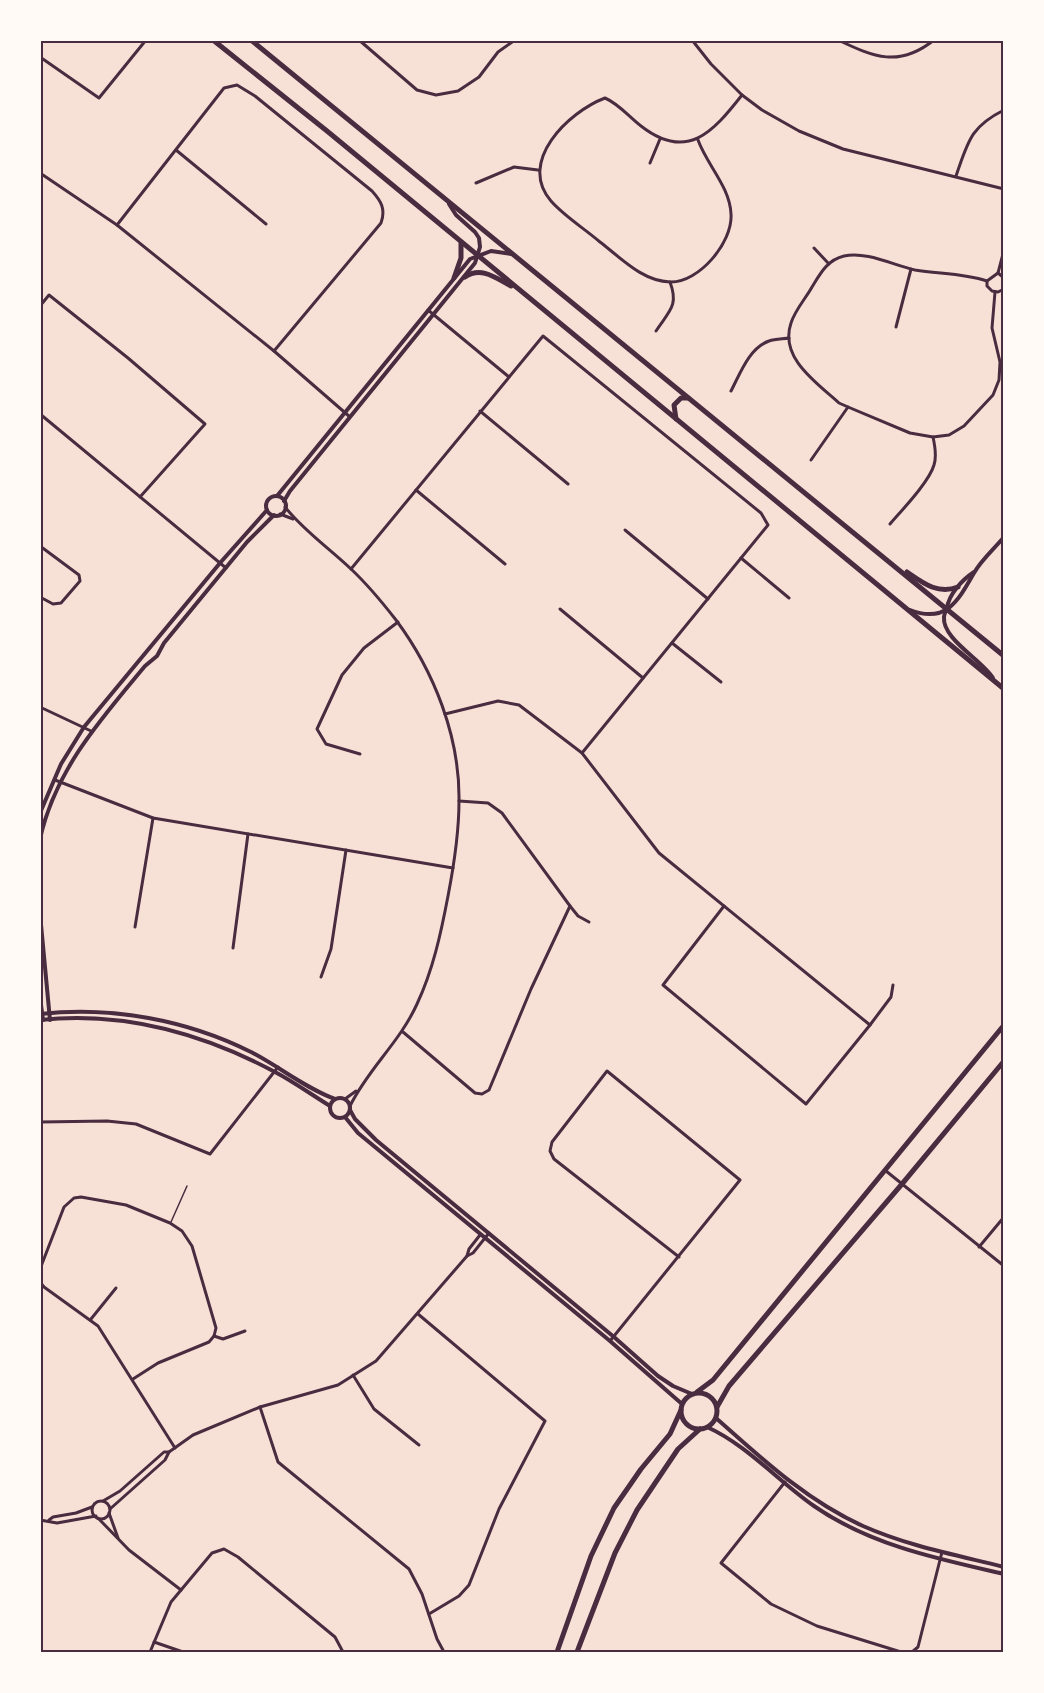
<svg xmlns="http://www.w3.org/2000/svg" width="1044" height="1693" viewBox="0 0 1044 1693" font-family="'Alegreya Sans',sans-serif">
<rect width="100%" height="100%" fill="#f7e1d7"/>
<g fill="none" stroke-linecap="round" stroke-linejoin="round">
<path stroke="#4a2c40" stroke-width="1.5" d="M171,1222l16,-36"/>
<g stroke="#4a2c40" stroke-width="3">
<path d="M359,40l58,50 19,5 22,-4 21,-14 19,-25 17,-12"/>
<path d="M692,40l19,24 31,31 20,15 37,21 44,18 161,40"/>
<path d="M838,40c36,17 61,28 96,0"/>
<path d="M40,57l59,41 47,-58"/>
<path d="M698,140c9,25 32,47 33,74 2,28 -32,69 -61,68 -28,-1 -49,-24 -70,-40 -15,-13 -36,-26 -49,-41 -34,-39 17,-89 54,-103 14,6 24,19 36,28 46,36 72,6 101,-31"/>
<path d="M176,150l90,74"/>
<path d="M650,163l10,-24"/>
<path d="M40,173l77,52 157,126 76,66"/>
<path d="M956,176c12,-34 14,-49 48,-66"/>
<path d="M476,183l38,-16 24,3"/>
<path d="M117,225l107,-137 13,-3 18,11 117,95c9,10 14,18 9,32l-107,128"/>
<path d="M814,248l15,16"/>
<path d="M998,273l6,-23"/>
<path d="M1004,278l-6,-5 -11,8v5l5,5 6,1 6,-3"/>
<path d="M987,281c-24,-8 -48,-7 -72,-11 -22,-5 -49,-19 -71,-14 -17,4 -24,18 -32,31 -6,11 -17,23 -21,36 -12,35 26,60 48,80l9,4 62,26 23,4 16,-2 15,-9 29,-31 6,-15 1,-18 -8,-34 3,-36"/>
<path d="M40,306l9,-11 79,63 77,66 -65,73"/>
<path d="M428,310l81,67"/>
<path d="M896,327l15,-58"/>
<path d="M656,331c13,-20 23,-25 14,-49"/>
<path d="M731,391c9,-17 18,-43 38,-50 6,-2 14,-2 20,-3"/>
<path d="M480,411l88,73"/>
<path d="M40,414l186,154"/>
<path d="M811,460l37,-53"/>
<path d="M416,490l89,74"/>
<path d="M285,507c19,24 44,41 66,62 17,16 31,33 45,51 38,51 64,117 63,181 0,32 -5,64 -11,95 -7,37 -15,74 -31,108 -17,38 -49,65 -67,102"/>
<path d="M280,514l13,5"/>
<path d="M890,524c12,-14 39,-42 44,-59 3,-9 1,-19 -1,-28"/>
<path d="M625,530l83,69"/>
<path d="M40,546l39,29 1,6 -19,22 -8,1 -13,-7"/>
<path d="M741,558l48,40"/>
<path d="M351,569l192,-233 218,177 7,12 -186,228"/>
<path d="M560,609l83,69"/>
<path d="M672,643l49,39"/>
<path d="M40,707l51,24"/>
<path d="M445,714l53,-13 21,4 63,48 77,100 211,172"/>
<path d="M360,754l-34,-10 -9,-15 25,-54 22,-27 34,-26"/>
<path d="M55,780l98,38 300,50"/>
<path d="M570,906l8,10 11,6"/>
<path d="M724,906l-61,79 143,119 64,-79 21,-28 2,-12"/>
<path d="M135,927l18,-109"/>
<path d="M233,948l15,-114"/>
<path d="M321,977l10,-28 15,-99"/>
<path d="M403,1032l72,61 7,1 7,-4 42,-101 39,-83 -68,-93 -14,-10 -29,-2"/>
<path d="M345,1099l11,-8"/>
<path d="M40,1122l67,-1 29,3 74,30 68,-87"/>
<path d="M886,1171l118,95"/>
<path d="M979,1247l25,-30"/>
<path d="M467,1256l2,-7 11,-14"/>
<path d="M40,1269l24,-62 10,-9 7,-1 45,8 44,18 12,8 10,15 24,82 -2,8 -5,6 -51,21 -25,16"/>
<path d="M40,1282l4,5 54,39 77,122"/>
<path d="M418,1314l127,107 -46,88 -30,76 -10,11 -30,18"/>
<path d="M91,1319l25,-31"/>
<path d="M214,1336l9,3 22,-8"/>
<path d="M610,1341l130,-161 -133,-109 -55,71 -2,9 4,8 125,98"/>
<path d="M353,1375l21,34 45,36"/>
<path d="M260,1407l18,55 131,107 13,25 15,45 7,13"/>
<path d="M785,1482l-64,81 50,41 46,22 84,26"/>
<path d="M103,1501l17,-10 44,-39h5l24,-17 67,-28 78,-22 38,-24 91,-105 6,-3 16,-20"/>
<circle cx="101" cy="1510" r="9"/>
<path d="M110,1509l55,-49 4,-8"/>
<path d="M109,1513l9,25"/>
<path d="M98,1518l31,32 52,40"/>
<path d="M40,1520l17,3 39,-7"/>
<path d="M49,1520l4,-3 23,-4 16,-6"/>
<path d="M154,1642l29,10"/>
<path d="M150,1652l21,-50 41,-49 12,-4 14,8 97,80 8,15"/>
<path d="M912,1652l6,-5 24,-95"/>
</g>
<g stroke="#4a2c40" stroke-width="4">
<path d="M277,496l193,-237 21,-8 20,3"/>
<circle cx="276" cy="506" r="10"/>
<path d="M284,501l6,-10 185,-228 5,-16 -1,-9 -4,-6 -19,-17 -7,-11"/>
<path d="M974,572c-12,8 -25,22 -27,36 -1,3 -3,6 -3,9 -2,22 38,43 49,61"/>
<path d="M910,610c36,14 48,-9 64,-37 7,-13 20,-24 30,-36"/>
<path d="M40,813l21,-49 23,-37 136,-164 47,-53"/>
<path d="M40,839c15,-69 61,-120 105,-173l12,-10 7,-13 83,-101 27,-27"/>
<path d="M40,914l10,106"/>
<path d="M40,997l3,23"/>
<path d="M40,1014c72,-8 147,6 211,38 29,15 54,36 84,47"/>
<path d="M40,1020c84,-9 162,13 235,52 19,10 37,23 55,34"/>
<circle cx="340" cy="1108" r="10"/>
<path d="M350,1110l5,9 21,21 238,197 44,39 15,10 19,8"/>
<path d="M345,1117l13,16 252,208 72,63"/>
<path d="M716,1418c45,40 91,83 147,108 45,20 93,29 141,41"/>
<path d="M707,1427c40,18 71,54 107,79 56,39 124,53 190,68"/>
</g>
<g stroke="#4a2c40" stroke-width="5">
<path d="M213,40l114,91 677,558"/>
<path d="M251,40l753,616"/>
<path d="M465,277c16,-11 31,1 46,9"/>
<path d="M454,278l7,-20v-16"/>
<path d="M676,419l-2,-14 7,-7h7"/>
<path d="M907,572c16,11 31,23 51,15"/>
<path d="M697,1392l16,-12 291,-355"/>
<circle cx="699" cy="1411" r="18"/>
<path d="M717,1407l12,-21 173,-202 102,-123"/>
<path d="M557,1652l34,-96 23,-48 27,-39 29,-35 11,-24"/>
<path d="M577,1652l38,-99 22,-43 41,-61 22,-20"/>
</g>
</g>
<rect width="1044" height="1693" fill="none" stroke="#fffaf5" stroke-width="84"/>
<rect x="42" y="42" width="960" height="1609" fill="none" stroke="#4a2c40" stroke-width="2"/>
</svg>
